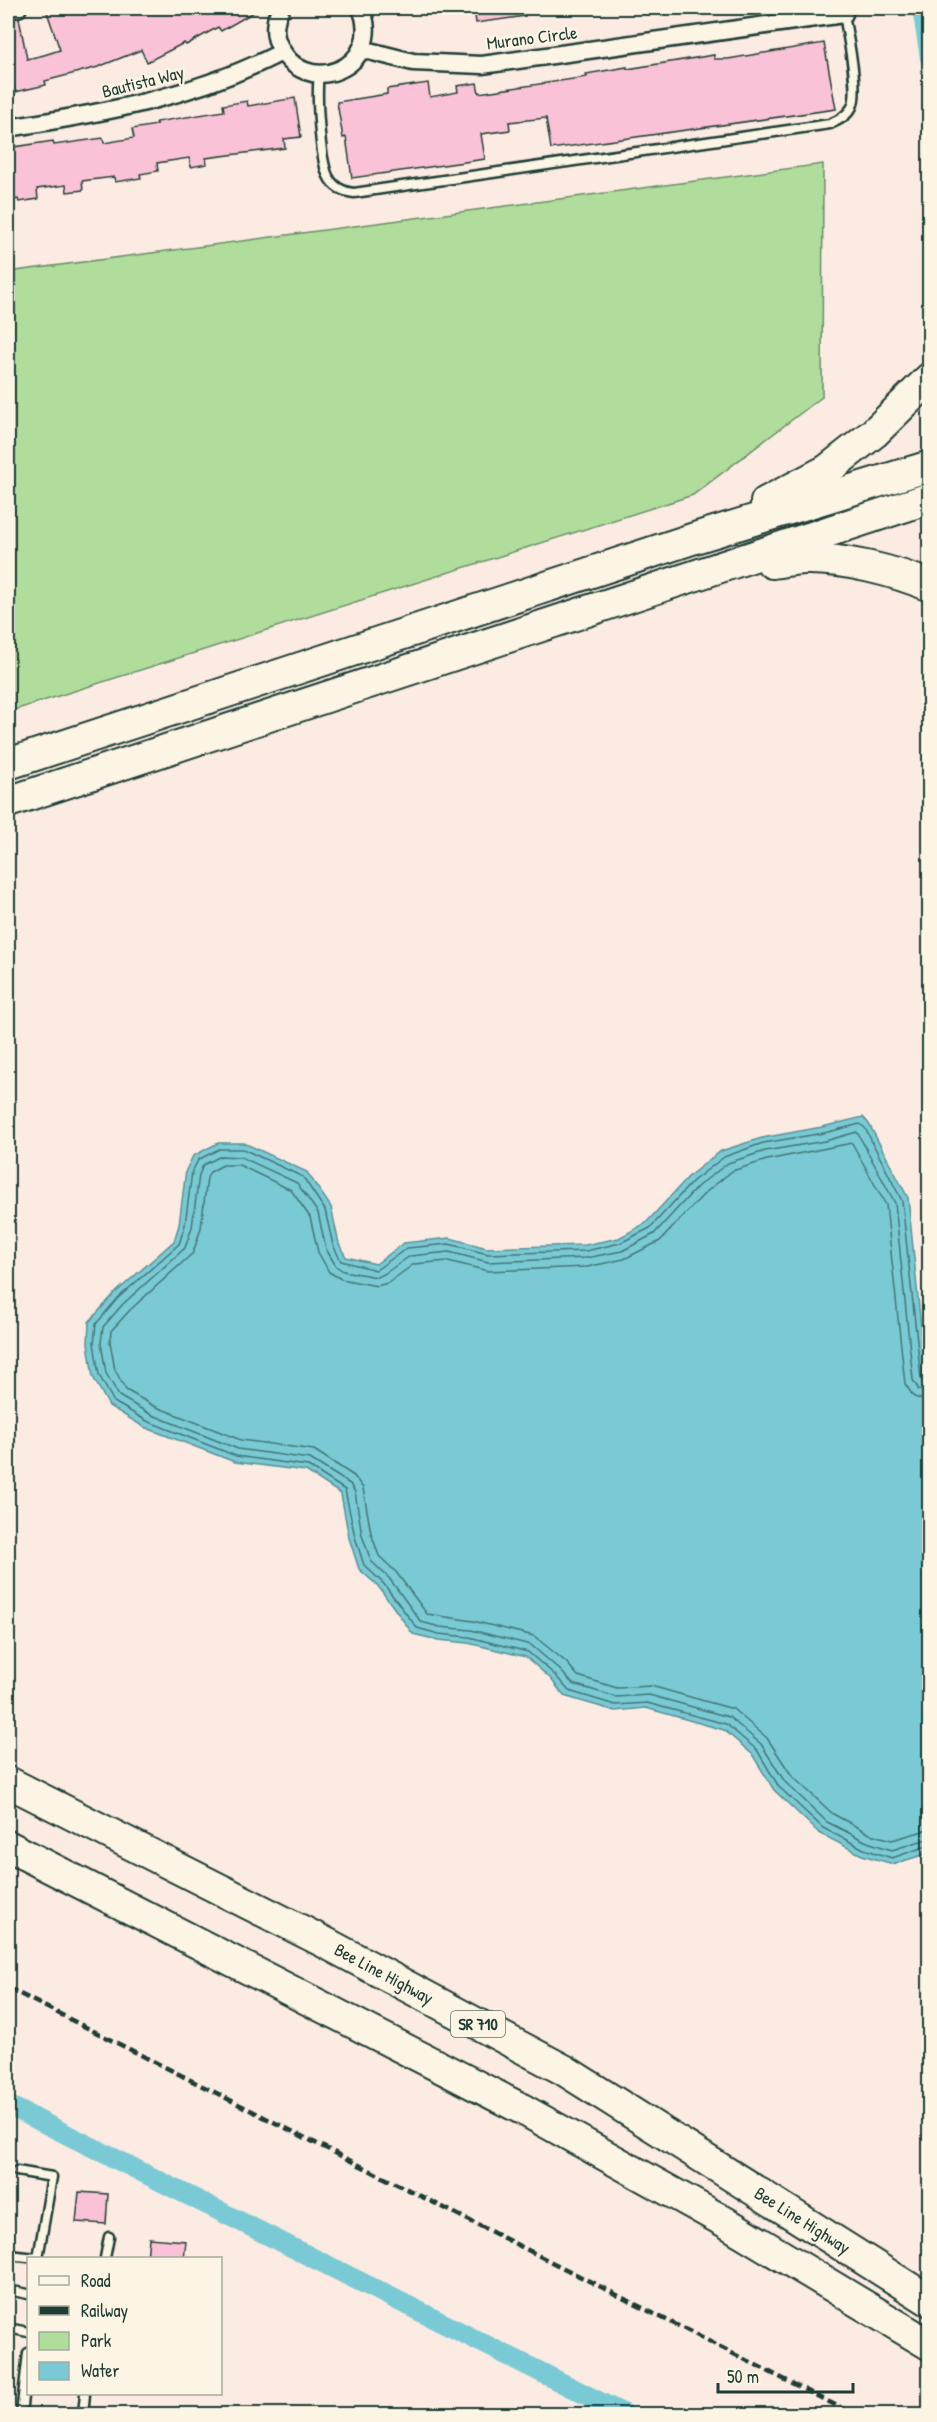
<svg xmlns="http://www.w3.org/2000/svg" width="937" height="2422" viewBox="0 0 937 2422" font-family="'Patrick Hand',sans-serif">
<rect width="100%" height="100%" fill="#fcebe2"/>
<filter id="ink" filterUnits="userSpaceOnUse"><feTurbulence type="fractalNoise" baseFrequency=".0167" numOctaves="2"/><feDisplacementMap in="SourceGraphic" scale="12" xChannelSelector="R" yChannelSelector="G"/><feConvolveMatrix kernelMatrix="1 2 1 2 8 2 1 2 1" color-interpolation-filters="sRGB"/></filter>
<g filter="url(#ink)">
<path fill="#b0dd9c" stroke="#688d68" stroke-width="1.5" d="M823,164l-1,233 -129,98 -685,217v-440z"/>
<path fill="#7acad6" stroke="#569295" stroke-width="1.5" d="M863,1117l6,7 39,74 21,210 1,439 -4,7 -33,10 -31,-9 -43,-22 -45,-43 -22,-36 -28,-24 -78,-22 -31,3 -51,-15 -13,-17 -25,-22 -58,-14 -30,-3 -25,-6 -35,-48 -19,-17 -10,-31 -8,-44 -35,-23 -71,-9 -91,-35 -35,-21 -16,-29 -5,-34 1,-21 25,-28 60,-53 5,-16 7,-55 7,-14 25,-13h26l63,29 24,35 8,37 7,13 30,7 28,-21 46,-5 37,10 98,-3 34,-7 27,-15 43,-47 32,-25 41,-13 60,-11z"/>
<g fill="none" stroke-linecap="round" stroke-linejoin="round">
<g stroke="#437575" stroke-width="1.5">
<path d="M930,1385l-6,-1 -3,-5 -19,-178 -37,-73 -5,-4 -36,9 -61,10 -39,14 -31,24 -43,47 -30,15 -34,8 -98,3 -39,-10 -42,4 -31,22 -35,-9 -8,-16 -8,-35 -22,-33 -60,-28h-24l-21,11 -6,12 -7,53 -6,19 -61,54 -22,26 -2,19 5,32 15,27 33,19 89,35 72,10 37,24 10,47 9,28 19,18 34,45 22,6 30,3 59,15 27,23 14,16 46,14 32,-2 79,21 31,26 22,37 44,41 41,21 28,9 38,-13"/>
<path d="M930,1393l-11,-3 -6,-10 -18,-177 -38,-71 -32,9 -60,10 -37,12 -30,23 -44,48 -32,17 -36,7 -98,4 -39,-10 -39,4 -26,18 -7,3 -34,-6 -7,-5 -10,-17 -8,-36 -21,-30 -56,-26 -20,-1 -18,9 -4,10 -7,52 -7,21 -62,56 -20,23 -2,16 5,30 13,23 31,18 88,35 72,10 40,25 5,8 7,43 9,26 18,17 32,44 19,5 31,3 60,15 29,25 13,14 43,13 33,-2 80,22 32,27 24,38 42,40 40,20 25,8 38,-12"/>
<path d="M930,1402l-16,-5 -9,-13 -19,-179 -34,-62 -85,17 -35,11 -27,22 -45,48 -36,18 -37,8 -99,4 -40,-10 -34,3 -26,19 -11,3 -36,-7 -12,-7 -11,-20 -8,-35 -19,-27 -52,-25h-16l-13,7 -3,6 -6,50 -8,25 -63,57 -19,21 -1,11 5,28 11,20 28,16 87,34 73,10 40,26 9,12 8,45 8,23 17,16 31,42 46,7 61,15 32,26 12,14 39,12 34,-2 82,23 34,29 25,38 41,38 37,20 22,6 38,-11"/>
</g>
<g stroke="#7acad6" stroke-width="20">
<path d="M922,8l8,50"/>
<path d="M8,2105l616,309"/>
</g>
</g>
<g fill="#fac2d7" stroke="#1f3d34" stroke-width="1.5">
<path d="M60,8h201l-40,23 -3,-4 -32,18 -2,-2 -37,19 -6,-12 -43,17 -53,14 1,4 -31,7 -7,-35v-38l11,-1 8,41 17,-4 16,-5 -13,-38z"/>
<path d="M474,8h50l1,8 -49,7z"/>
<path d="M824,43l12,66 -285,40 -5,-31 -37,4 1,8 -29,4 4,25 -133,19 -6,-41 -3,1 -6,-36 50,-8v-5l41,-6 2,14 28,-5 -1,-6 20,-3 2,10 108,-16 -1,-3 41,-7v2l87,-14v4h14z"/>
<path d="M295,98l6,39 -17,2 1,9 -79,10 1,6 -16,3 -2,-9 -32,5 1,8 -18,3 1,4 -26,4 -1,-5 -32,4 1,9 -16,2 -1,-7 -29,4 1,10 -19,3 -1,-3 -10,2v-53l45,-7 1,4 49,-7 1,5 30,-5 -2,-9 25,-4 -1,-3 68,-11 -1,-6 24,-4 1,5z"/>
<path d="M79,2192l29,2 -2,30 -30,-2z"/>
<path d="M149,2238l37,3 -2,18h-37z"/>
</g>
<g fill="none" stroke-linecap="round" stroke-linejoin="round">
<g stroke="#1f3d34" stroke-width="13">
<g id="lane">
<path d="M319,75c-3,20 1,84 9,101 5,11 16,16 26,17l476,-69c9,-4 17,-8 22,-17 8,-16 -5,-73 -8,-93"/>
<path d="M17,2171l35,6 -14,81"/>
<path d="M8,2255l29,3"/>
<path d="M105,2258l4,-21"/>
<path d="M8,2290l20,4"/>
<path d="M8,2328l20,4"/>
<path d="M21,2414l7,-61"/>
<path d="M83,2414l2,-20"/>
</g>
</g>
<g stroke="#1f3d34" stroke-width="21">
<g id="street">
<path d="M281,8c-6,10 -8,24 -3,35 25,59 108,25 83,-35"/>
<path d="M8,9l10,-1"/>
<path d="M361,49l52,13 69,3 362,-51 -1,-6"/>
<path d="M8,128c96,-15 186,-31 274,-76"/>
</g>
</g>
<g stroke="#1f3d34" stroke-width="34">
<g id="highway">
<path d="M766,502l61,-32 47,-37 56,-55"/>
<path d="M772,563c10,-1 22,-4 33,-4 37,-1 90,12 125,27"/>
<path d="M8,764l690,-227 232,-71"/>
<path d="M8,802l922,-304"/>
<path id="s1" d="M8,1782l316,160 240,128 366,231"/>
<path d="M8,1846l514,263 205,114 203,122"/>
</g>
</g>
<use href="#lane" stroke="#fcf5e5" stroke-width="8"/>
<use href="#street" stroke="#fcf5e5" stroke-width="16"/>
<use href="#highway" stroke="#fcf5e5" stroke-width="30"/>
<path stroke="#1f3d34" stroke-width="4.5" stroke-dasharray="9 4.5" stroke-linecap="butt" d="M8,1988l845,426"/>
</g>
</g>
<g text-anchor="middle" stroke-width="4.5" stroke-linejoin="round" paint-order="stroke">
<rect fill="#fcf5e5" stroke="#617469" stroke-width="1.5" x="451" y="2011" width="54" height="26" rx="4.5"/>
<g font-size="16" font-weight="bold" fill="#1f3d34">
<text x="478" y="2030">SR 710</text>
</g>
<g font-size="18" fill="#1f3d34" stroke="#fcf5e5">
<text transform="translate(532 38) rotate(-7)" y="6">Murano Circle</text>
<text transform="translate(143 82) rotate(-14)" y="6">Bautista Way</text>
<text dy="6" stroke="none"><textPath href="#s1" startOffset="422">Bee Line Highway</textPath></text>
<text dy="6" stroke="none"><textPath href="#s1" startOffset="908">Bee Line Highway</textPath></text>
</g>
</g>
<rect width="937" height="2422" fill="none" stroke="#fcf5e5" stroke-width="30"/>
<rect x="15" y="15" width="907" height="2392" fill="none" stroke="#1f3d34" stroke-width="2" filter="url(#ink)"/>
<rect x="27" y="2257" width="195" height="138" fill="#fcf5e5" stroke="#a4ab9e" stroke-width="1.5"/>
<rect x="39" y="2276" width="30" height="9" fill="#fcf5e5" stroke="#a4ab9e" stroke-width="1.5"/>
<text x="81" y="2287" font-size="18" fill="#1f3d34">Road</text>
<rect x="39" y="2306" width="30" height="9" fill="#1f3d34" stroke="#a4ab9e" stroke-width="1.5"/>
<text x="81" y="2317" font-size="18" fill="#1f3d34">Railway</text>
<rect x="39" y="2332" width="30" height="18" fill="#b0dd9c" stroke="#a4ab9e" stroke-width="1.5"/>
<text x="81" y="2347" font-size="18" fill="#1f3d34">Park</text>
<rect x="39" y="2362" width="30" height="18" fill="#7acad6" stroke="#a4ab9e" stroke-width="1.5"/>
<text x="81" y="2377" font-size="18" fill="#1f3d34">Water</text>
<path d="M718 2383v9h135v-9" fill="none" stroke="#1f3d34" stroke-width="3"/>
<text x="727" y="2383" font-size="18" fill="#1f3d34" stroke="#fcf5e5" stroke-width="4.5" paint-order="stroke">50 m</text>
</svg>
